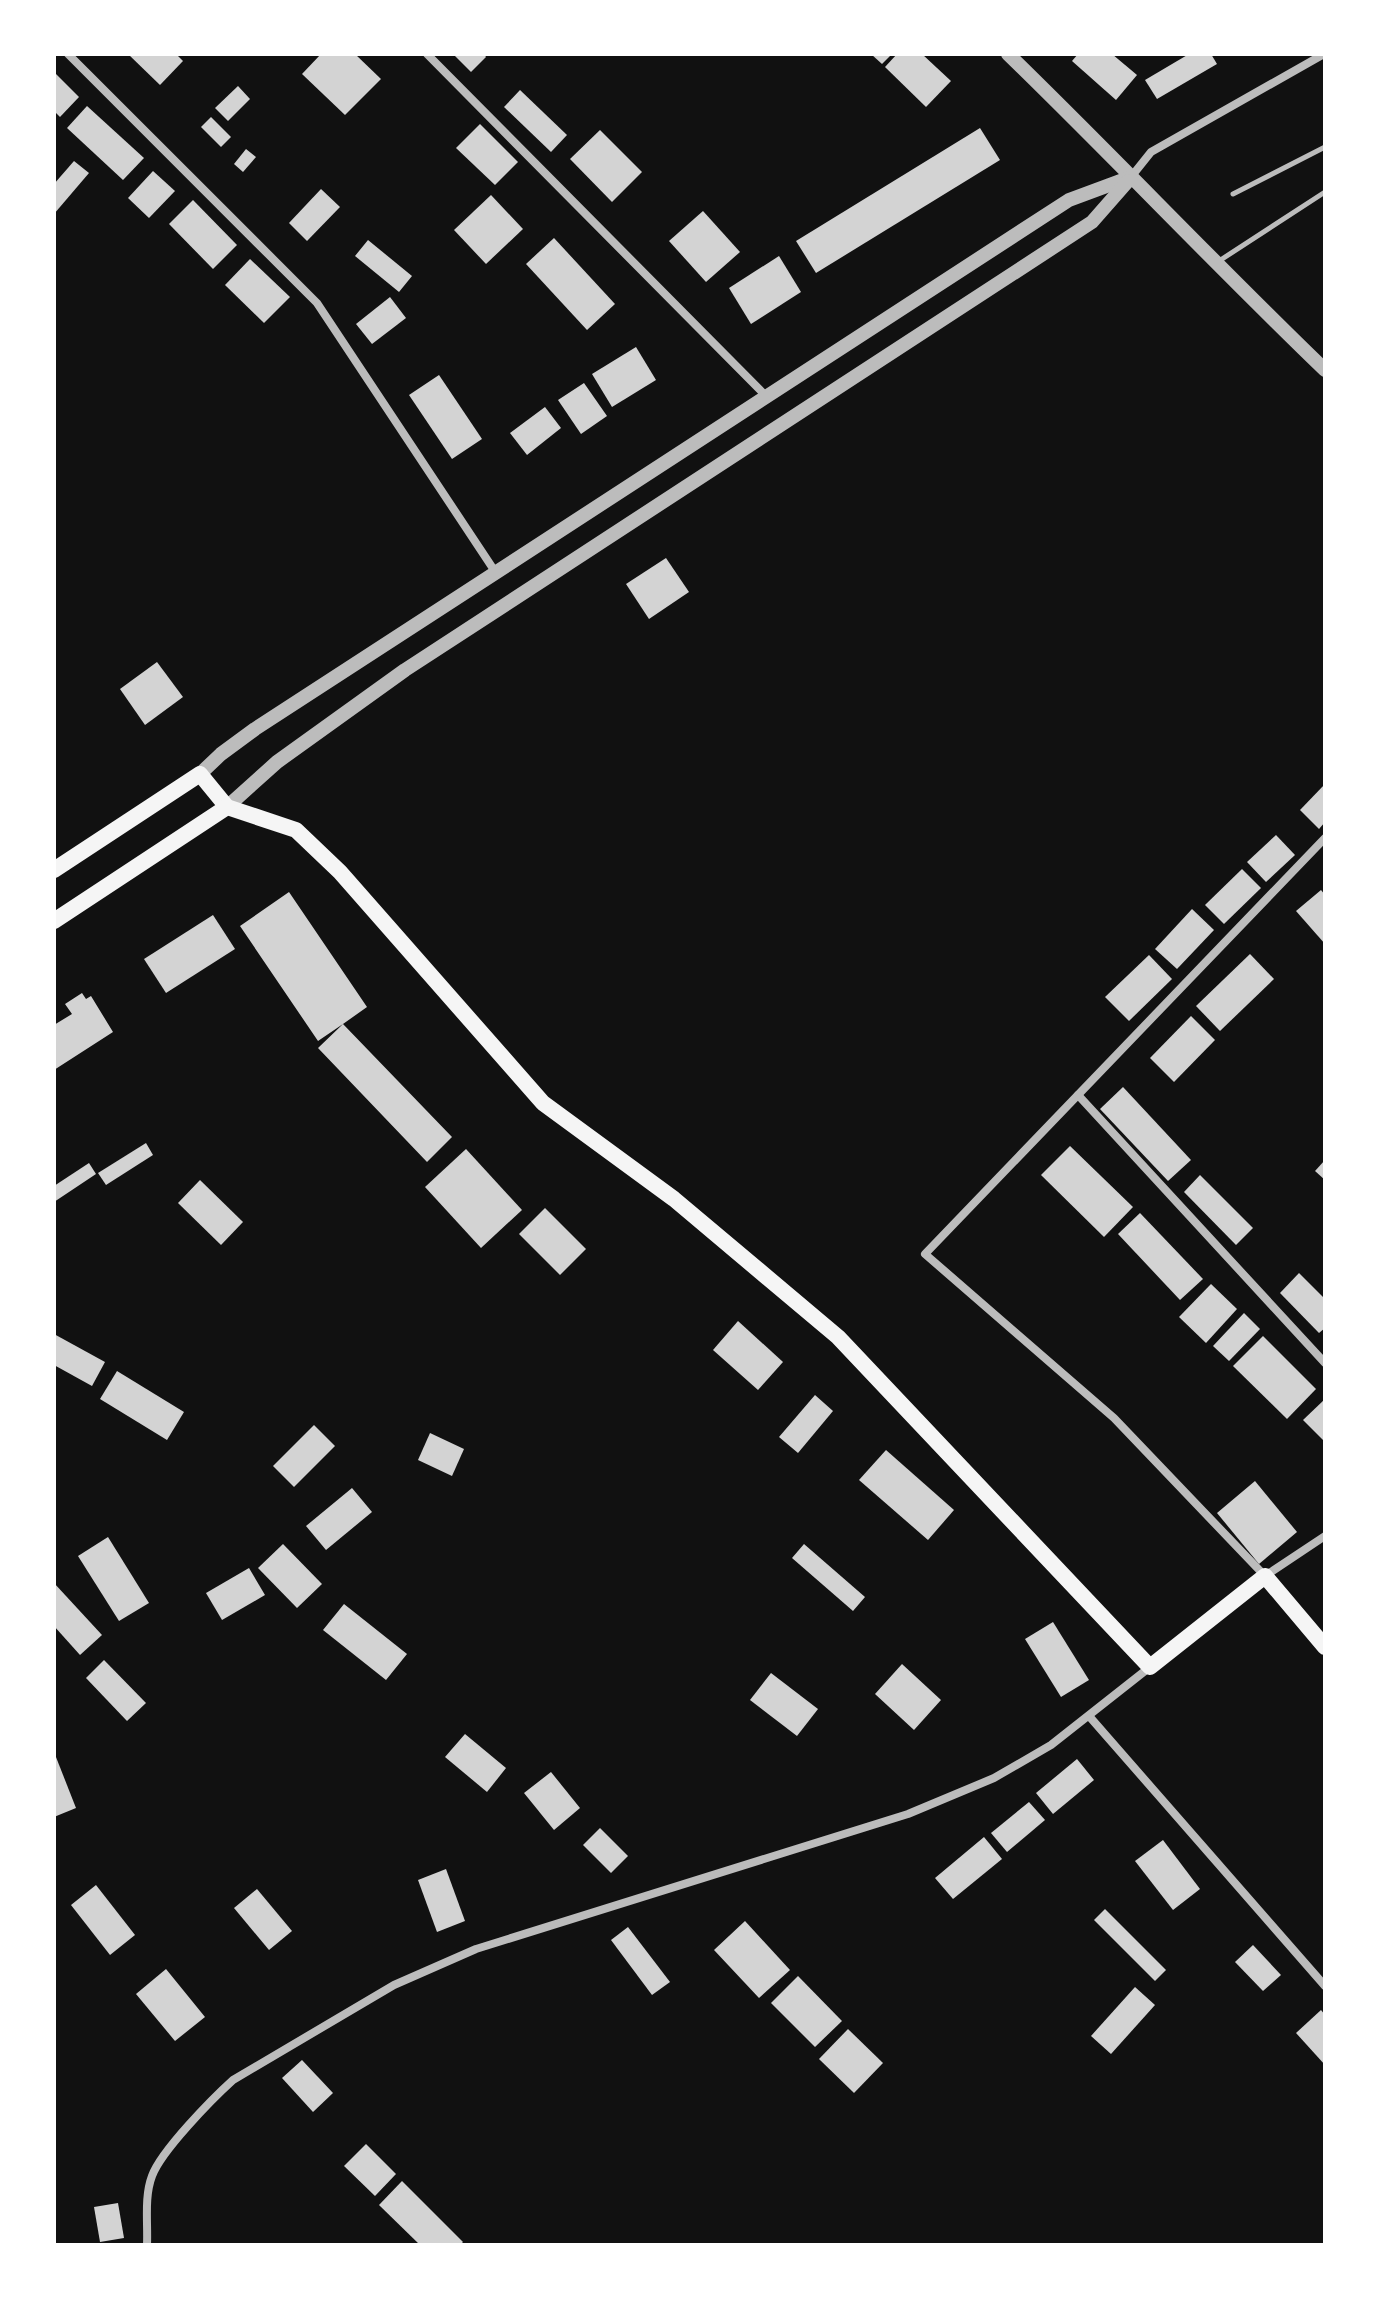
<svg xmlns="http://www.w3.org/2000/svg" width="1379" height="2299" viewBox="0 0 1379 2299" font-family="'Archivo Narrow',sans-serif">
<rect width="100%" height="100%" fill="#111"/>
<g fill="#d3d3d3">
<path d="M128,54h48l7,7 -23,24z"/>
<path d="M321,54h34l26,25 -36,36 -43,-41z"/>
<path d="M453,54h31l2,3 -15,15z"/>
<path d="M871,54h21l-10,10z"/>
<path d="M897,54h25l29,27 -25,26 -41,-40z"/>
<path d="M1078,54h34l25,21 -21,25 -44,-39z"/>
<path d="M1189,54h22l6,10 -60,35 -12,-19z"/>
<path d="M54,72l25,25 -19,20 -6,-6z"/>
<path d="M238,86l12,13 -22,22 -13,-13z"/>
<path d="M520,90l47,45 -16,17 -47,-45z"/>
<path d="M87,106l57,52 -21,22 -56,-52z"/>
<path d="M211,117l20,20 -10,10 -20,-20z"/>
<path d="M480,124l38,38 -23,23 -39,-37z"/>
<path d="M980,128l20,32 -184,113 -20,-32z"/>
<path d="M600,130l42,42 -30,30 -42,-43z"/>
<path d="M246,149l10,8 -13,15 -9,-8z"/>
<path d="M74,161l15,12 -35,41v-30z"/>
<path d="M153,171l22,20 -26,27 -21,-20z"/>
<path d="M321,189l19,18 -33,34 -18,-18z"/>
<path d="M491,195l32,34 -37,35 -32,-34z"/>
<path d="M193,200l44,45 -24,24 -44,-45z"/>
<path d="M703,211l37,41 -34,30 -37,-41z"/>
<path d="M554,238l61,66 -28,26 -61,-66z"/>
<path d="M368,240l44,36 -13,16 -44,-36z"/>
<path d="M779,256l22,36 -50,32 -22,-36z"/>
<path d="M250,259l40,38 -26,26 -39,-38z"/>
<path d="M390,297l16,21 -34,26 -16,-20z"/>
<path d="M636,347l20,33 -44,27 -20,-33z"/>
<path d="M439,375l43,64 -30,20 -43,-64z"/>
<path d="M584,383l23,33 -26,18 -23,-34z"/>
<path d="M545,407l16,21 -34,27 -17,-22z"/>
<path d="M666,558l23,34 -40,27 -23,-35z"/>
<path d="M157,662l26,35 -38,28 -25,-36z"/>
<path d="M1325,784v38l-6,7 -19,-19z"/>
<path d="M1276,835l19,20 -29,27 -19,-20z"/>
<path d="M1242,869l19,19 -37,36 -19,-19z"/>
<path d="M1321,890l4,5v49l-29,-33z"/>
<path d="M289,892l78,115 -24,17 109,113 -25,25 -109,-114 25,-24 -25,17 -78,-115z"/>
<path d="M1192,909l22,21 -37,39 -22,-20z"/>
<path d="M213,915l22,34 -69,44 -22,-34z"/>
<path d="M1250,954l24,25 -54,52 -24,-25z"/>
<path d="M1149,955l23,24 -43,42 -24,-24z"/>
<path d="M82,993l4,6 5,-3 22,36 -59,38v-45l18,-11 -7,-10z"/>
<path d="M1191,1016l24,24 -41,42 -24,-24z"/>
<path d="M1123,1087l68,73 -23,21 -68,-72z"/>
<path d="M146,1143l7,12 -47,30 -8,-12z"/>
<path d="M1070,1146l63,61 -29,30 -63,-62z"/>
<path d="M466,1149l56,61 -41,38 -56,-61z"/>
<path d="M1325,1160v20l-10,-9z"/>
<path d="M89,1163l7,11 -42,28v-16z"/>
<path d="M1200,1175l53,53 -17,17 -52,-53z"/>
<path d="M200,1180l43,42 -22,23 -43,-42z"/>
<path d="M545,1208l41,41 -26,26 -41,-41z"/>
<path d="M1140,1213l63,66 -23,21 -62,-66z"/>
<path d="M1299,1273l26,26v29l-6,5 -39,-40z"/>
<path d="M1211,1284l26,25 -31,34 -27,-26z"/>
<path d="M1244,1313l16,16 -31,32 -16,-15z"/>
<path d="M738,1321l45,41 -25,28 -45,-40z"/>
<path d="M54,1334l51,28 -13,24 -38,-21z"/>
<path d="M1263,1336l53,53 -29,30 -54,-53z"/>
<path d="M117,1371l67,41 -17,28 -67,-41z"/>
<path d="M815,1395l18,16 -35,42 -19,-16z"/>
<path d="M1325,1399v43l-22,-22z"/>
<path d="M314,1425l21,21 -41,41 -21,-21z"/>
<path d="M430,1433l34,16 -12,27 -34,-16z"/>
<path d="M886,1450l68,60 -26,30 -69,-60z"/>
<path d="M1255,1481l42,51 -38,32 -42,-51z"/>
<path d="M352,1488l20,24 -46,38 -20,-24z"/>
<path d="M108,1537l41,66 -30,18 -41,-65z"/>
<path d="M283,1544l39,40 -25,24 -39,-40z"/>
<path d="M804,1544l61,53 -12,14 -61,-53z"/>
<path d="M249,1568l16,27 -43,25 -16,-27z"/>
<path d="M54,1583l48,52 -22,20 -26,-29z"/>
<path d="M344,1604l63,50 -21,26 -63,-50z"/>
<path d="M1053,1622l36,58 -28,17 -36,-58z"/>
<path d="M104,1660l42,43 -19,18 -41,-43z"/>
<path d="M902,1664l39,36 -27,30 -39,-36z"/>
<path d="M771,1673l47,36 -21,27 -47,-36z"/>
<path d="M465,1734l41,34 -19,24 -42,-35z"/>
<path d="M54,1752l22,56 -22,9z"/>
<path d="M1077,1759l17,21 -41,34 -17,-21z"/>
<path d="M551,1772l29,36 -26,22 -30,-37z"/>
<path d="M1029,1802l16,18 -38,32 -16,-19z"/>
<path d="M600,1828l28,28 -17,17 -28,-28z"/>
<path d="M984,1837l18,22 -49,40 -18,-21z"/>
<path d="M1163,1840l37,49 -27,21 -38,-49z"/>
<path d="M446,1869l19,52 -28,11 -19,-52z"/>
<path d="M96,1885l39,50 -25,20 -39,-50z"/>
<path d="M257,1889l35,42 -23,19 -35,-42z"/>
<path d="M1105,1909l61,61 -11,11 -61,-61z"/>
<path d="M745,1921l45,49 -31,28 -45,-48z"/>
<path d="M628,1927l42,55 -18,13 -41,-55z"/>
<path d="M1253,1945l28,30 -18,16 -28,-29z"/>
<path d="M166,1969l39,48 -30,24 -39,-47z"/>
<path d="M798,1976l44,45 -27,26 -44,-44z"/>
<path d="M1135,1987l20,18 -44,49 -20,-18z"/>
<path d="M1321,2010l4,5v50l-29,-32z"/>
<path d="M848,2029l35,34 -29,30 -35,-34z"/>
<path d="M302,2060l31,33 -20,19 -31,-34z"/>
<path d="M366,2144l30,30 -21,22 -31,-30z"/>
<path d="M402,2181l61,61 -3,3h-40l-41,-40z"/>
<path d="M118,2203l6,35 -24,4 -6,-35z"/>
</g>
<g fill="none" stroke-linecap="round" stroke-linejoin="round">
<g stroke="#bcbcbc" stroke-width="5">
<path d="M1233,194l92,-47"/>
<path d="M1219,261l106,-69"/>
</g>
<g stroke="#bcbcbc" stroke-width="8">
<path d="M68,54l249,249 179,270"/>
<path d="M427,54l339,342"/>
<path d="M1131,177l20,-25 173,-98"/>
<path d="M1325,838l-400,416 189,164 151,158 60,-40"/>
<path d="M1078,1095l247,268"/>
<path d="M1089,1716l236,270"/>
<path d="M147,2245c1,-22 -3,-48 5,-69 9,-25 60,-77 81,-96l161,-95 82,-36 432,-135 86,-36 57,-33 99,-78"/>
</g>
<g stroke="#bcbcbc" stroke-width="14">
<path d="M1008,54c107,104 209,212 317,316"/>
<path d="M200,774l21,-20 34,-25 814,-529 62,-23"/>
<path d="M227,807l50,-45 128,-92 687,-448 36,-41"/>
</g>
<g stroke="#f5f5f5" stroke-width="16">
<path d="M54,870l146,-96 27,33 69,23 44,42 203,231 131,96 164,138 312,330 115,-91 60,71"/>
<path d="M54,921l173,-114"/>
</g>
</g>
<rect width="1379" height="2299" fill="none" stroke="#ffffff" stroke-width="112"/>
</svg>
